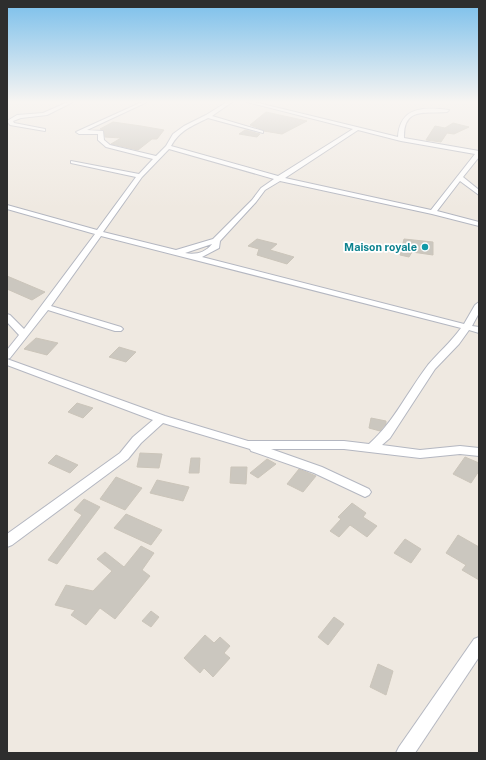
<svg xmlns="http://www.w3.org/2000/svg" width="486" height="760" viewBox="0 0 486 760" font-family="'Public Sans',sans-serif">
<rect width="100%" height="100%" fill="#efe9e1"/>
<g fill="#cbc7bf" stroke="#cbc5ba">
<path d="M266,112l41,9 -25,13 -18,-3 -1,-1 -13,-5z"/>
<path d="M113,122l28,4 23,4 -7,9h-5l-14,11 -27,-6 10,-6 -16,-1 -1,-7 -4,-1z"/>
<path d="M453,123l16,4 -15,7 -7,-1 -6,9 -15,-2 9,-14 10,2z"/>
<path d="M245,130l15,4 -3,3 -18,-3z"/>
<path d="M257,239l20,5 -7,6 24,7 -7,7 -30,-9 2,-6 -11,-3z"/>
<path d="M404,239l29,3v13l-21,-3 -3,5 -9,-2z"/>
<path d="M7,276l38,16 -13,8 -25,-11z"/>
<path d="M36,338l22,5 -11,12 -23,-6z"/>
<path d="M119,347l17,5 -10,10 -17,-5z"/>
<path d="M77,403l16,5 -10,10 -15,-6z"/>
<path d="M371,418l15,3v3l-6,7 -11,-3z"/>
<path d="M140,453l22,1 -3,14 -22,-1z"/>
<path d="M56,455l22,10 -8,8 -22,-10z"/>
<path d="M465,457l14,6v8l-8,12 -18,-9z"/>
<path d="M191,458h9l-1,15h-10z"/>
<path d="M267,459l9,5 -18,14 -8,-5z"/>
<path d="M231,467h16l-1,17 -16,-1z"/>
<path d="M299,469l17,7 -13,16 -16,-8z"/>
<path d="M116,477l26,11 -17,22 -25,-11z"/>
<path d="M157,480l32,7 -6,14 -33,-8z"/>
<path d="M84,499l16,8 -43,57 -9,-4 34,-45 -8,-5z"/>
<path d="M352,503l14,10 -3,4 14,9 -10,11 -17,-12 -11,12 -9,-6 11,-12 -3,-2z"/>
<path d="M126,514l36,16 -11,15 -37,-17z"/>
<path d="M458,535l21,12v33l-17,-10 4,-5 -20,-12z"/>
<path d="M405,539l16,10 -10,14 -17,-10z"/>
<path d="M141,546l13,7 -12,17 8,6 -35,43 -15,-11 -14,17 -15,-10 4,-5 -20,-5 11,-20 27,6 19,-20 -15,-12 8,-7 19,15z"/>
<path d="M151,611l8,6 -8,10 -9,-6z"/>
<path d="M334,617l10,7 -16,21 -10,-8z"/>
<path d="M205,635l9,8 6,-6 10,9 -6,7 6,5 -17,19 -9,-9 -4,5 -16,-15z"/>
<path d="M378,664l15,7 -7,24 -16,-8z"/>
</g>
<g fill="none" stroke-linecap="round" stroke-linejoin="round">
<g stroke="#b4b7c1" stroke-width="2">
<g id="street">
<path d="M68,102h5l-26,13 -26,3 -8,3 1,2 31,6v2l-35,-6 -3,-4 10,-6 26,-2z"/>
<path d="M142,102h5l-60,28 16,1 1,9 6,5 46,11 10,-10 7,-12 11,-8 22,-11 21,-13h5l-20,14 51,15v2l-55,-15c-16,8 -28,12 -37,28l107,30 75,-47 -106,-27h7l144,35c2,-31 27,-30 51,-27l-2,2c-21,2 -44,-6 -43,26l75,13v6l-16,20 16,13v5l-19,-14 -23,30 42,11v4l-47,-12 -152,-33 -15,9 -9,12 -36,39 -1,7 -17,9 262,67 11,-19 4,-3v11l-7,13 7,1v6l-10,-3 -10,14 -24,25 -45,69 -8,7 38,5 40,-4 19,2v8l-19,-2 -40,4 -76,-9h-73l51,18 47,22 2,3 -2,3 -4,2 -51,-24 -63,-22 -1,-2 -87,-26 -22,20 -13,16 -116,86 -5,2v-13l113,-81 13,-16 20,-17 -146,-55v-15l12,-15 -12,-13v-8l3,1 14,14 71,-95 -88,-25v-4l90,25 39,-53 -65,-14v-2l68,13 14,-15 -47,-12 -8,-7v-6h-19l-3,-2zM358,130l43,11 74,13 -44,56 -146,-32zM169,149l105,30 -13,9 -9,12 -39,39 -37,11 -73,-18 39,-55zM101,236l360,92c-10,14 -22,24 -33,37 -20,26 -34,57 -59,79l-25,-3h-96l-83,-25 -158,-57 3,-1 38,-48 67,21h6l2,-2 -2,-2 -70,-21zM212,244c-7,9 -17,11 -27,9z"/>
<path d="M479,637v20l-64,96h-19l3,-6 75,-108z"/>
</g>
</g>
<use href="#street" fill="#fff" fill-rule="evenodd"/>
</g>
<linearGradient id="sky" x2="0" y2="1"><stop stop-color="#7abfeb"/><stop offset="0.49" stop-color="#f8f5f2"/><stop offset="1" stop-color="#f8f5f2" stop-opacity="0"/></linearGradient>
<rect width="486" height="208" fill="url(#sky)"/>
<circle fill="#0f9aa8" stroke="#fff" stroke-width="1.5" cx="425" cy="247" r="4"/>
<g text-anchor="middle" stroke-width="3.5" stroke-linejoin="round" paint-order="stroke">
<g font-size="11" font-weight="bold" fill="#0d838f" stroke="#fff" text-anchor="end">
<text x="417" y="251">Maison royale</text>
</g>
</g>
<rect width="486" height="760" fill="none" stroke="#2e2e2e" stroke-width="16"/>
</svg>
